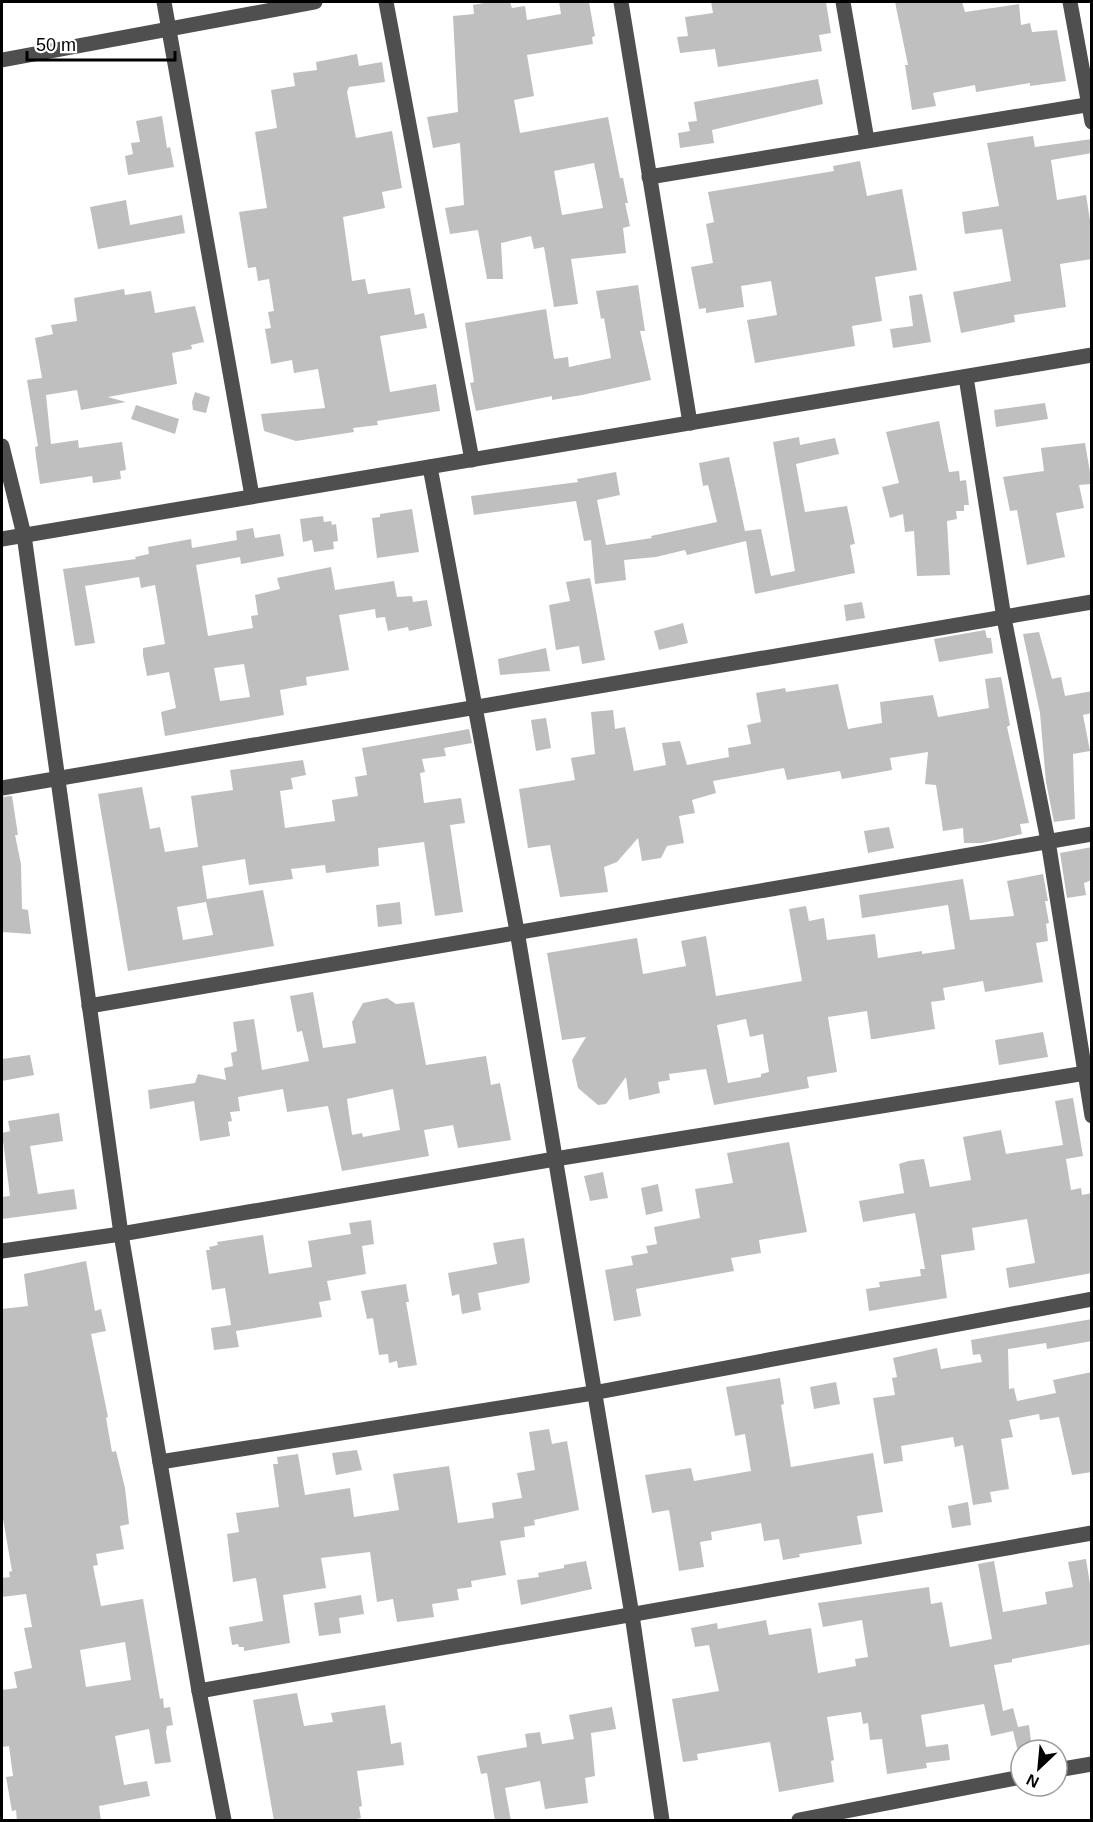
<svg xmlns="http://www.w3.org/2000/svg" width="1093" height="1822" viewBox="0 0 1093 1822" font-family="Arial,sans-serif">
<rect width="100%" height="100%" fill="#fff"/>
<g fill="#bfbfbf" fill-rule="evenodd">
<path d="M490,2h20l2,6 13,-2 2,14 34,-6 -2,-12h30l6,34 -3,1 1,7 -66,11 7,41 -20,4 6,33 88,-16 12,61h3l5,25h-3l5,23 -7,2 3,25 -55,6 7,45 -24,3 -10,-60 -10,2 -3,-13 -30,7 2,36h-16l-9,-49 -28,4 -5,-26 19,-3 -4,-62 -27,5 -6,-31 31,-5 -5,-96 21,-2 -1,-9zM594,163l9,45 -41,7 -8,-44z"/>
<path d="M711,2h115l5,31 -12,2 3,16 -104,16 -3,-18 -35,4 -3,-16 11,-1 -3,-19 28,-4z"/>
<path d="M895,2h67l3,10 54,-8 2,21 9,-2 2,9 25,-2 9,51 -36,5v-3l-54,9 -1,-7 -42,8 3,13 -24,4 -7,-45h3z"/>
<path d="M357,54l2,12 23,-4 3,20 -36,5 -2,5 9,46 36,-7 10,57 -20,4 3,16 -42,9 9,64 13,-2 3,15 42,-6 5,27 9,-2 3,15 -47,8 10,56 46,-8 4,27 -63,10 1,4 -25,3 1,4 -58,9 -32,-10 -3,-17 64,-6 -7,-39 -24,4 -2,-13 -21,4 -6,-35 6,-1 -3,-16 6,-1 -5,-32 -11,2 -2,-14 -8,1 -9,-56 28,-4 -12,-76 22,-4 -6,-38 24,-4 -2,-13 24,-3 -1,-8z"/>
<path d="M818,79l5,25 -111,26 2,13 -34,5 -2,-15 12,-2 -2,-9 9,-1 -3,-19z"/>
<path d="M162,116l5,32 3,-1 4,20 -46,8 -3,-19 8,-2 -2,-11 9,-1 -4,-21z"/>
<path d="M1033,136l2,11 57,-8v14l-41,7 6,40 29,-5 6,38v26l-32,5 6,43 -52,8 1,7 -54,11 -8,-41 58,-11 -9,-52 -37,5 -3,-22 37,-6 -12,-63z"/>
<path d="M860,161l7,35 35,-7 15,81 -42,7 7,44 -30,5 3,20 -100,17 -8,-43 30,-5 -6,-34 -30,5 3,21 -38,6v-5l-7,1 -8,-42 22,-4 -7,-39 8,-2 -6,-30 126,-21 -1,-5z"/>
<path d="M126,200l4,25 52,-10 3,18 -87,16 -8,-42z"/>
<path d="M638,285l7,46h-5l11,49 -69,15 -30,5v-4l-76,15 -6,-28 4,-1 -9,-59 81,-14 8,50 14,-2 1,10 42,-9 -7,-40 -3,1 -5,-28z"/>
<path d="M124,289l1,6 26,-4 4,22 40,-7 9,36 -13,3 1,4 -20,4 5,31 -69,13 18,5 -45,8 -4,-20 -31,5 5,49 27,-4 1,8 43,-6 4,28 -6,1 1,8 -28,4 -1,-7 -52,8 -4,-27 -1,-10 3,-1 -11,-66 15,-2 -7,-40 18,-4 -2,-9 26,-4 -3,-23z"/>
<path d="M922,294l9,48 -38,6 -3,-19 23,-3 -4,-30z"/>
<path d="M195,392l15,5 -4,16 -13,-3 -1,-8z"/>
<path d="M1045,403l3,16 -52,8 -2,-17z"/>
<path d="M136,405l43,14 -4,15 -44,-15z"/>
<path d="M939,421l10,51 10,-1 1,10 6,-1 3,25h-5v6h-8l1,8 -10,2 3,54 -33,1 -3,-45 -9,1 -2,-18 -13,4 -8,-31 17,-4 -13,-51z"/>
<path d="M799,437l1,8 35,-7 4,16 -43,10 9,48 42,-6 8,38 -5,1 5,28 -100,21 -9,-53 -59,14 -2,-5 -29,7 -32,3 2,20 -31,4 -4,-44 -7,1 -8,-40 -102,14 -3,-19 107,-14 -1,-3 39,-7 4,23 -23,5 9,45 46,-7 -1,-2 66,-14 -9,-37 -5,1 -4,-23 30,-6 16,74 16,-2 10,47 24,-5 -22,-129z"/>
<path d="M1085,443l7,41 -13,1 5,23 -28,5 9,44 -38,8 -10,-55 -7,1 -7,-34 41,-6 -3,-23z"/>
<path d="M412,509l7,43 -42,6 -5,-40 8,-1v-3z"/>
<path d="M323,516l1,6 7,-1 1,4 4,-1 2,17 -5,1 1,7 -20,3 -2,-12 -9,2 -3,-23z"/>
<path d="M253,528l2,10 25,-4 4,22 -43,8 -1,-7 -44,8 12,71 45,-8 -2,-12 7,-1 -3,-20 25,-6 -3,-11 54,-11 4,23 59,-9 3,16 15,-1 1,6 14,-2 5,26 -23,5 -1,-4 -20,4 -3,-14 -9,1 -1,-9 -36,6 10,55 -43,7 1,8 -27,5 4,25 -119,21 -4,-24 15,-4 -7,-36 -22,4 -4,-21v-7l22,-4 -10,-59 -14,3 -2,-11 -54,9 10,57 -20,3 -12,-77 73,-10 -1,-2 14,-3 -1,-7 43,-8 1,9 45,-8 -1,-9zM244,664l6,33 -30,4 -6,-33z"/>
<path d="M590,578l15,82 -23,4 -3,-18 -23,4 -7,-45 21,-4 -4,-19z"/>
<path d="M862,602l3,16 -19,3 -2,-16z"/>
<path d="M683,623l5,20 -29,7 -5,-19z"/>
<path d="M985,630l2,8h4l2,15 -54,9 -5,-23z"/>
<path d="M1039,632l13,47 9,-2 4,19 27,-5v22l-9,2 7,36 -17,3 2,65 -21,3 -8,-40 -6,-69 -17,-79z"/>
<path d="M546,648l4,23 -50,4 -2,-16z"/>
<path d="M1001,677l9,48 -3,2 22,96 -9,1 2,10 -40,9h-18l-1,-15 -20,3 -7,-46 -11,-1 3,-32 -38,6 2,12 -50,9 -2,-8 -53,9 -3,-12 -71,13 3,12 -24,7 3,13 -16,3 5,27 -17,3 -6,12 -19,3 -4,-23 -21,24 -13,5 4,25 -48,5 -10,-52 -22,3 -9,-59 56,-9 -4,-22 24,-4 -4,-42 22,-2 2,19 10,-2 9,44 32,-6 -4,-22 18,-2 7,24 42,-8 -1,-9 23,-4 -4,-19 14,-3 -5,-29 29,-5 1,4 52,-8 10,45 34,-6 -2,-21 53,-7 5,22 51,-9 -4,-29z"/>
<path d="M546,718l5,30 -15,3 -5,-31z"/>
<path d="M469,729l3,14 -28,5 2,8 -24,3 3,13 -5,1 4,30 37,-5 4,25 -15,2 13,87 -28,4 -11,-74 -46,6 1,18 -53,7 -1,-8 -34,4 2,10 -44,6 -4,-26 -43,7 5,33 56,-9 11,56 -146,25 -30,-177 44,-7 8,42 10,-2 5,25 33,-5 -7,-51 42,-6 -3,-20 73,-10 3,15 -15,3 2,11 -13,2 5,37 50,-7 -3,-21 26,-4 -3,-19 12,-2 -5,-27zM206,902l7,33 -30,5 -6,-33z"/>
<path d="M12,796l6,39h-3l6,29 1,45 6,1 3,24 -29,-2v-135z"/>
<path d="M889,827l5,21 -26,5 -4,-22z"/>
<path d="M1092,847v33l-8,3 2,12 -19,3 -7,-45z"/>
<path d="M1043,874l5,27h-3l4,22 -3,1 2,17 -12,2 7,39 -58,10 -2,-11 -40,7 2,12 -14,2 4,27 -61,10h-3l-4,-28 -39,6 9,55 -30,5 2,11 -95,17 -8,-36 -37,5 1,6 -12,2 2,11 -31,7 -3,-23 -20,27 -8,1 -20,-17 -6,-28 14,-23 -24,3 -15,-87 90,-15 6,36 43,-8 -5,-25 25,-5 10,60 86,-15 -13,-72 17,-3 3,15 15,-3 3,22 48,-6 3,24 44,-7v3l33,-5 -7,-44 -86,13 -3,-23 104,-16 7,41 44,-4 -7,-35zM746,1019l4,18 13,-3 6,38 -8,2v3l-33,6 -11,-58z"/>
<path d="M400,902l2,22 -24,3 -2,-22z"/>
<path d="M313,992l10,56 33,-5 -4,-21 11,-19 24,-5 9,6 18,-2 12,63 60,-9 5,29 9,-2 11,57 -53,8 -5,-23 -29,5 5,26 -87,15 -14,-65 -41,6 -4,-23 -45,8 2,14 -10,1 2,9 -4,1 2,14 -30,5 -6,-40 -44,8 -2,-19 47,-7 3,-9 28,6 -2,-12 9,-2 -2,-13 6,-2 -4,-29 21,-3 8,51 47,-9 -7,-30 -5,1 -7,-36zM393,1089l7,41 -37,7 -1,-4 -10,2 -5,-36z"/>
<path d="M1043,1032l5,25 -49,8 -4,-25z"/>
<path d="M30,1055l4,20 -32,6v-22z"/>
<path d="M1073,1098l10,58 -17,3 5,31 10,-2 1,7 10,-2v80l-83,15 -3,-20 29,-5 -8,-44 -55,9 3,22 -34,5 6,43 -78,13 -3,-22 14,-2 -1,-5 42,-6 -1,-7h5l-10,-56 -52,9 -4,-21 45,-8 -5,-29 9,-3 16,-2 6,28 41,-7 -8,-43 38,-7 5,24 57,-9 -8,-44z"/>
<path d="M59,1113l4,28 -33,5 8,48 36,-5 3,20 -75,10v-22l8,-1 -8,-63 8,-2 -2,-10z"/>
<path d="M789,1142l18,90 -48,8 2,13 -30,5 3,13 -98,18 5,27 -27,5 -9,-51 28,-5 -2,-9 17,-3 -2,-7 11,-2 -3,-17 46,-9 -5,-29 38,-6 -6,-30z"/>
<path d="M603,1172l5,26 -18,3 -6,-25z"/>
<path d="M658,1184l5,27 -17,4 -5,-27z"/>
<path d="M371,1220l3,24 -12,2 4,28 -39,7 4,19 -12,2 3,15 -86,14 3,16 -25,3 -3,-22 20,-3 -6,-37 -13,2 -6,-40h4l-1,-3 9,-2 -1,-3 46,-7 6,39 43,-7 -4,-26 43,-7 -2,-11z"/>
<path d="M524,1238l6,41 -1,4 -51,10 3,17 -19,4 -3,-20 -7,2 -4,-23 49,-9 -4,-21z"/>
<path d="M86,1261l9,50 6,-2 5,22 -15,3 17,83 -2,1 6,34 4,-1 9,37 4,36 -9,2 4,23 -28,5 2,11 -5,1 8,40 42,-7 17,100 3,-1 1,10 6,-1 3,18 -6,1 -1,6 5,30 -16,2 -6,-35 -34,7 9,49 23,-4 3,15 -51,10 2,15h-84l-1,-11 -4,1 -6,-34 7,-1 -4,-30 -7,1v-57l15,-2 -3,-16 18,-4 -8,-40 8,-1 -6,-33 -24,3v-19l8,-1 -1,-5 3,-1 -10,-58v-204l26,-3 -4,-32zM125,1642l6,38 -45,7 -6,-37z"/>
<path d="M406,1284l3,18h-3l11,63 -19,3 -1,-7 -8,2 -1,-9 -9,1 -6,-37 -6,1 -6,-28z"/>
<path d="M1092,1319v22l-45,8 -1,-6 -38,6 1,40 5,-1 3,13 39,-8 -3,-13 39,-8v100l-20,3 -13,-58 -19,3 -1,-6 -30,6 4,17 -12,2 8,50 -19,3 2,10 -19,3 -10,-60 -8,2 -2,-10 -52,9 2,15 -19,3 -11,-66 22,-3 -3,-17 5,-1 -4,-19 44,-10 4,21 41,-7 -2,-8 -7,1 -2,-15z"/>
<path d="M780,1378l4,26 -3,1 10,62 82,-14 10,59 -26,4 5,28 -63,10 1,3 -17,3 -4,-21 -15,2 -3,-18 -50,9 1,8 -12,2 4,25 -25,4 -10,-61 -17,3 -7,-38 46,-7 3,13 57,-10 -6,-37 -10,2 -9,-49z"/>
<path d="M836,1382l4,22 -26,5 -4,-22z"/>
<path d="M549,1429l3,15 15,-3 12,69 -45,10 1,5 -11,2 1,10 -25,4 6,34 -35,6 1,6 -15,2 2,11 -27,4 2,13 -37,5 -4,-23 -16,3 -7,-50 -49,6 5,30 -43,7 7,48 -46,8v-4h-5l-1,-3 -6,1 -3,-18 34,-6 -7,-43 -23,4 -6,-48 12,-2 -3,-19 43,-6 -6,-43h5l-1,-7 21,-3 7,41 45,-7 4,29 45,-7 -6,-36 56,-8 9,57 36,-5 -2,-15 30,-5 -5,-25 18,-3 -6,-38z"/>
<path d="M357,1450l5,20 -26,5 -4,-22z"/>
<path d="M968,1502l3,23 -19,3 -4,-22z"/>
<path d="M1086,1559l6,38v47l-80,15v3l-18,3 9,46 10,-3 5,19 11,-2 3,24 -14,3 -5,-21 -22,5 -7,-32 -63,11 5,32 22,-3 2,16 -24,3 1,5 -40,6 -5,-35 -12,1 -2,-17 -5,1 -2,-12 -34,5 7,43 -3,1 3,21 -55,10 -9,-50 -73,12 1,6 -15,2 -11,-63 47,-8 -10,-46 -14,2 -4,-19 26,-5 1,6 48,-9 3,15 42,-7 7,45 38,-7 -1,-7 13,-2 -6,-37 -39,7 -5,-24 111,-16 2,17 11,-2 8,45 42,-8 -14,-75 16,-3 9,51 44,-8 -2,-12 28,-5 -5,-25z"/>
<path d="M586,1561l6,28 -71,16 -4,-25 22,-3 -1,-4 26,-5v-3z"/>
<path d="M361,1595l3,19 -25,4 2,15 -22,3 -5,-33z"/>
<path d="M297,1693l7,33 29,-4 -2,-9 54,-8 6,39 10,-2 3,23 -47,6 5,35 -3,1 2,11 -14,3h-73l-21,-121z"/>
<path d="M612,1707l4,22 -25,4 4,43 -10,2 3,25 -43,6 -5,-28 -35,7 6,33h-16l-8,-48 -6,1 -4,-18 50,-9 -2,-13 15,-2 2,12 32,-5 -5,-24z"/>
</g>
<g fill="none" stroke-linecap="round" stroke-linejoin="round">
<g stroke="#4f4f4f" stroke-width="15">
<path d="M164,2l88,494"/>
<path d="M386,2l86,458"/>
<path d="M621,2l69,421"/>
<path d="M843,2l24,138"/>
<path d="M1070,2l22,120"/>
<path d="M2,60l313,-58"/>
<path d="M649,177l443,-73"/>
<path d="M966,377l38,241 44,223 44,275"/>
<path d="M2,446l22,89 97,699 78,457 25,129"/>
<path d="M430,467l87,464 115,684 30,205"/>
<path d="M2,539l1090,-184"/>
<path d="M2,788l1090,-186"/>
<path d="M89,1006l1003,-172"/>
<path d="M2,1251l119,-17 434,-75 537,-87"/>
<path d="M160,1462l433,-69 499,-94"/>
<path d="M199,1691l893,-158"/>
<path d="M1057,1770l35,-6"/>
<path d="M799,1820l222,-43"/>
</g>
</g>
<rect width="1093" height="1822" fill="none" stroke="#000000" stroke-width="6"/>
<g transform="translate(1039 1768) rotate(206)"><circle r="28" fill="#ffffff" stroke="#999999" stroke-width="1.5"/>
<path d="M0-4.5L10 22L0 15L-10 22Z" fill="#000000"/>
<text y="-9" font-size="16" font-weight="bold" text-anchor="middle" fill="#000000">N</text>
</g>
<path d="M27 51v9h148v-9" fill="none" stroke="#000000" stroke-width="3"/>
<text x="36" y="51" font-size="18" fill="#000000" stroke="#ffffff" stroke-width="4.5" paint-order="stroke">50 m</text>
</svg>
